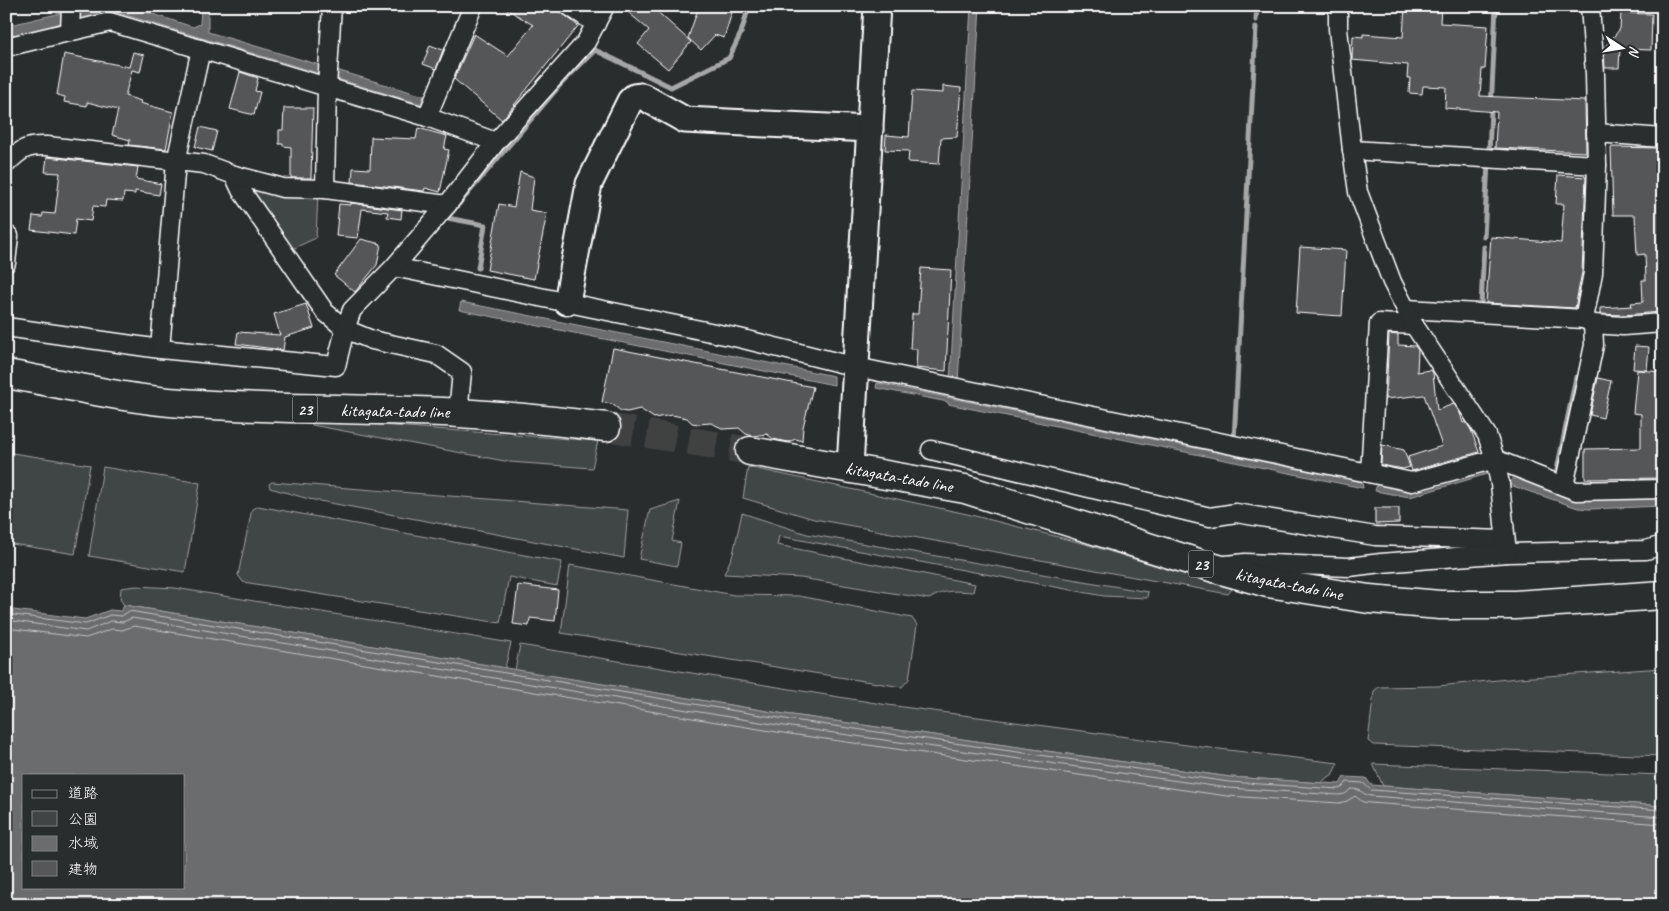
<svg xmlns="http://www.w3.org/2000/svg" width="1669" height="911" viewBox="0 0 1669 911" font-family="Caveat,'Klee One',sans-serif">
<rect width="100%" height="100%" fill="#2a2d2e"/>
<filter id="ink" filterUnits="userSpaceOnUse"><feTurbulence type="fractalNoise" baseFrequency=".02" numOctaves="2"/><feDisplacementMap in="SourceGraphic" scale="10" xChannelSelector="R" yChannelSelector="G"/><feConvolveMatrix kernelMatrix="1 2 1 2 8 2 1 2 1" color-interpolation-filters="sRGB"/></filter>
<g filter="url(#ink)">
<g fill="#414445" stroke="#a0a2a2">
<path d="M248,183l70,10 -2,45 -24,11 -47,-58z"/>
<path d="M312,420l286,21 -6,27 -82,-6 -198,-37z"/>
<path d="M6,452l84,13 -15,89 -69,-11z"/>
<path d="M103,467l97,16 -15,89 -96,-16z"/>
<path d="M748,467l219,47 115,29 150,46 -4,5 -414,-75 -71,-21z"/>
<path d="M272,482l356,28 -4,48 -315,-59 -39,-11 -1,-4z"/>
<path d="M680,501l-8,40 9,2 -4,23 -38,-7 11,-49z"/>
<path d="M258,506l304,56 -5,24 -48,-9 -9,46 -257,-41 -5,-7 14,-66z"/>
<path d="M742,513l65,21 341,58 -1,6 -43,-2 -325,-60 -2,9 198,39 -2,8c-19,-1 -27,-3 -44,7l-128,-21 -77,-4 9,-20z"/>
<path d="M570,565l164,30 65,1 113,22 5,7 -8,54 -7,8 -341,-54z"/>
<path d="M136,586l39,2 336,55 -6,25 -381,-63 -4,-6 1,-11z"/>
<path d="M520,645l368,60 306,41 144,17 -6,12 -7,4 -3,4 -92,-6 -445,-63 -270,-44z"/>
<path d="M1663,668v88l-289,-11 -6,-4 6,-50 5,-4 59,-1 80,-8z"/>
<path d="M1373,764l290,11v31l-280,-20z"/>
</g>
<g fill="#6a6c6d" stroke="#a6a7a7" fill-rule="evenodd">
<path d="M91,6h37l65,21 7,-3 1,-18h7v26l216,64 -3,8 -302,-91h-9l-104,24v-11z"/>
<path d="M971,6h9l-22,377 -8,-1z"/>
<path d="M461,302l373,74v9l-375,-75z"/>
<path d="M877,383l485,99 1,6 -415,-84v-2l-72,-14z"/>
<path d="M1485,468l2,6 -77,23 -35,-6 2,-7 27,6h10z"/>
<path d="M1517,475l146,20v11l-74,3 -11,-1 -71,-24z"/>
<path d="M124,605l661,109 445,63 110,7 4,-7 22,1 5,7 292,21v99h-1657v-296l79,10 25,-9 11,1zM24,775h160v112h-160z"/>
</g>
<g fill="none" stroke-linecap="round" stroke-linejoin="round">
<g stroke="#c3c4c5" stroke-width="1">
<path d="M86,6v5l2,2 22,-5 18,2 2,-4"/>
<path d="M6,614l80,10 24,-9 12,1 7,-5 656,108 444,63 110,7 4,-2 4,-5 16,1 8,7 292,20"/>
<path d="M6,620l80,11 25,-10 12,1 9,-4 652,108 444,62 111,7 6,-1 6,-5c13,0 9,5 20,7l292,21"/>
<path d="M6,628l80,10 26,-9 10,1 12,-4 649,107 444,63 112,7 8,-2 8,-5 8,6 7,1 293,21"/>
</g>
<g stroke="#a6a7a7" stroke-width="5">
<path d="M1256,20l1,-14"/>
<path d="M1489,152l7,-146"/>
<path d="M1484,237l4,-74"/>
<path d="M478,268l7,-43 -38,-7 114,-134 34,-34 76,37 58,-29 12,-25 8,-27"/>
<path d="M1481,306l3,-59"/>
<path d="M1234,440l22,-413"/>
<path d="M1556,475l20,-98"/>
<path d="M1660,523h3"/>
</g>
</g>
<g fill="#555758" stroke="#fff">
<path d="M502,6h52l24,20 -76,94 -48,-41 20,-45 34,22 25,-31z"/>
<path d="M635,6h16l40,36 -23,27 -30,-25 11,-14 -20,-17z"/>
<path d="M699,6h25l9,3 -9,29 -9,-3 -14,15 -13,-12z"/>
<path d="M1405,6h36l-1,17 48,3 -3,43h-3l-2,27 105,5 1,51 -91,-4 2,-36 -52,-4 1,-21 -23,-1 -1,8 -13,-1 1,-15h-3l1,-13 -56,-5 1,-24 10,1v-3l40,3z"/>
<path d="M1621,13l31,1 -1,36 -31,-1 -1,19h-14l-1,-16h3v-3l-3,-1 16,-19z"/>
<path d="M430,45l13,5 -7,19 -13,-5z"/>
<path d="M133,52l11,3 -4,17 -8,-2 -7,26 16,5 -1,2 33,9 -7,37 -37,-4 1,-5 -18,-5 6,-25 -31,-8v4l-23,-4 1,-5 -8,-2 7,-41 65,13z"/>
<path d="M240,72l18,6 -3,13 5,1 -6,23 -24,-6z"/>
<path d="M943,86l18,2 -4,49 -16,1 -2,26 -31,-2 1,-11 -24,-1 1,-15 23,2 3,-46 31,2z"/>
<path d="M284,108h29l-2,70h-20v-31l-8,-1v-2h-4v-14h4z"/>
<path d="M200,127l17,4 -5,20 -17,-4z"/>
<path d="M418,128l29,8 -3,13 5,1 -9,42 -15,-4 -1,3 -72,-9 1,-14 17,1 1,-32 45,2z"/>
<path d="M1611,147l48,1 1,22h3v128l-3,1 1,13 -38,3 -23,-1v-6l32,-2 -1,-3 12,-1 -1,-22h4l-1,-26 -8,1 -2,-40h-22z"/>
<path d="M47,157l91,10 -2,12 25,5 -2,11 -24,-4v3l-11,-1 -1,8 -17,-1 -1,7 -12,-1 -2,15 -15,-2 -2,16 -43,-5 2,-14 9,1 1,-4 12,1 5,-41 -15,-1z"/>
<path d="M520,172l14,5 -4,33 17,3 -13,66 -47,-9 12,-66 15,3z"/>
<path d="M1558,175l28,2 -4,95 -7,36 -89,-5 5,-66 70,6 3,-39h-8z"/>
<path d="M351,203l51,7 -1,9 -14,-2 1,-5 -26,-3 -4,29 -22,-2 3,-32 12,1z"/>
<path d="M361,239l20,5 -4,21 -22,27 -21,-17z"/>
<path d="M1300,247l46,3 -4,66 -46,-3z"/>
<path d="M921,268l30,2 -5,101 -30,-3 1,-19h-7l2,-35h6z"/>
<path d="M306,304l8,24 -29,9 -2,13 -47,-6 2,-12 42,3 -6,-21z"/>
<path d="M1389,334l9,1v10l17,1 3,4 -1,22 14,-2 2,3 4,37 17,-6 6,9 3,10 3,-1 5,8 8,22 -67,19 -4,-14 34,-11 -18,-51 -38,4z"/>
<path d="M1635,346l14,1 -2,23 -14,-1z"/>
<path d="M613,348l200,39 -10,40 -1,14 -6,-2 -8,3 -15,-3 -6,-5 -14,2 -7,-2 -7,-6 -15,1 -13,-6 -13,1 -6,-1 -5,-5 -15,-3 -18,3 -14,-9 -13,3 -6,-1 -9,-7 -10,-2z"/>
<path d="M1637,370l26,2 -3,54h3v52l-78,1v-30l56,-1v-34l-8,-1z"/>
<path d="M1598,378l13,3 -8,37 -13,-3z"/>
<path d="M1382,445l22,5 6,17 -7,2 -22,-4z"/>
<path d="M1375,508h24v15l-24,1z"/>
<path d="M518,585l40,5 -3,31 -25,-3 -1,8 -16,-2z"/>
</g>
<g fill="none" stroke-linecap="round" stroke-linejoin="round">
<path stroke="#3f4243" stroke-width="28" stroke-dasharray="28 14" stroke-linecap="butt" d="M606,427l144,24"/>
<g stroke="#fff" stroke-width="21">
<g id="street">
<path d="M569,6l27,18"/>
<path d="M70,32l1,-26"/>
<path d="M6,47l104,-25 317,95 69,25"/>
<path d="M427,117l46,-111"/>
<path d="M1596,133l67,5"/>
<path d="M1352,150l245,15"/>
<path d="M6,164c15,-15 21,-19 41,-18l157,18 30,11 7,15 84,122 20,17 27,11 64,14 26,18 -4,41"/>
<path d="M234,175l49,13 42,1 122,16"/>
<path d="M325,189l2,-102 5,-81"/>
<path d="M6,235l3,1 -3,27"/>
<path d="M394,267l345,71 117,29 556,115 83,-23 81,32 87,-2"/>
<path d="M1406,309l178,10"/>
<path d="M1593,324l30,2 40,-3"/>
<path d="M6,327l154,22 176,17 9,-37 7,-19 42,-43 53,-62 49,-63 90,-100 19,-36"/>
<path d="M160,349l16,-187 25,-113"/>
<path d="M931,450l279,67 26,-4 139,23 130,4"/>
<path d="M1370,473l9,-150 35,2"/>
<path d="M1564,486l30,-141 -1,-21 -9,-5 9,-46 4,-108 -2,-91 -5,-68"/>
<path d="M1507,553l139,-3 17,-5"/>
<path d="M1226,565l19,-2 104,4 32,-4 126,-10 -7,-69 -5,-25 -8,-24 -73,-110 -22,-43 -34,-90 -6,-42 -14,-121v-23"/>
</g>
</g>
<g stroke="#fff" stroke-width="29">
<g id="secondary">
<path d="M567,302l22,-118 41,-83 4,-4 8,-1 43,24 185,9"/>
<path d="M850,467l27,-461"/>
</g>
</g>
<g stroke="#fff" stroke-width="31">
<g id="primary">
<path d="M6,374c58,10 117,25 176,29 92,7 185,5 277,10 49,3 98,8 147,14"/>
<path d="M750,451l215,38 246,78 57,16 101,16 71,6h75l148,-10"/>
</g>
</g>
<use href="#street" stroke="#2a2d2e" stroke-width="18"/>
<use href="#secondary" stroke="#2a2d2e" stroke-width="25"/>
<use href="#primary" stroke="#2a2d2e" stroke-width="28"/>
</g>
</g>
<g text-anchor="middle" stroke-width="4" stroke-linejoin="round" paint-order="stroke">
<g fill="#2a2d2e" stroke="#bfc0c0" stroke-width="1">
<rect x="292.5" y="395.5" width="25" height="27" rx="4"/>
<rect x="1188.5" y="550.5" width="25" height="27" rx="4"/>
</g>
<g font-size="16" font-weight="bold" fill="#fff">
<text x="305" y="415">23</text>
<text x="1201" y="570">23</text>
</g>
<g font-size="18" fill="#fff" stroke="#2a2d2e">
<text transform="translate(395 411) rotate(1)" y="6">kitagata-tado line</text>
<text transform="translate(899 477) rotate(10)" y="6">kitagata-tado line</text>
<text transform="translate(1289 584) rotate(11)" y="6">kitagata-tado line</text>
</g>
</g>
<rect width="1669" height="911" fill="none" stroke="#2a2d2e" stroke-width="25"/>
<rect x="12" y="12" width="1644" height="886" fill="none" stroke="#fff" stroke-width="2" filter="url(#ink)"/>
<rect x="22" y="774" width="162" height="115" fill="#2a2d2e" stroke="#7f8182"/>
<rect x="32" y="790" width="25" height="8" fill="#2a2d2e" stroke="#7f8182"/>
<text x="68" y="798" font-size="15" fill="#ffffff">道路</text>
<rect x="32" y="811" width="25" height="15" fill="#414445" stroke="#7f8182"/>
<text x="68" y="824" font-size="15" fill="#ffffff">公園</text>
<rect x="32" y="836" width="25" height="15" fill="#6a6c6d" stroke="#7f8182"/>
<text x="68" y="848" font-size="15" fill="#ffffff">水域</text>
<rect x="32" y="861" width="25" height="15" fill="#555758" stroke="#7f8182"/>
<text x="68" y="874" font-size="15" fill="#ffffff">建物</text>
<g transform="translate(1622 48) rotate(102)" stroke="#2a2d2e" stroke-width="4" paint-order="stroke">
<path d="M0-4L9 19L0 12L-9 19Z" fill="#ffffff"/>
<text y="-8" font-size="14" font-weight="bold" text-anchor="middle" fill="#ffffff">N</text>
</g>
</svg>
